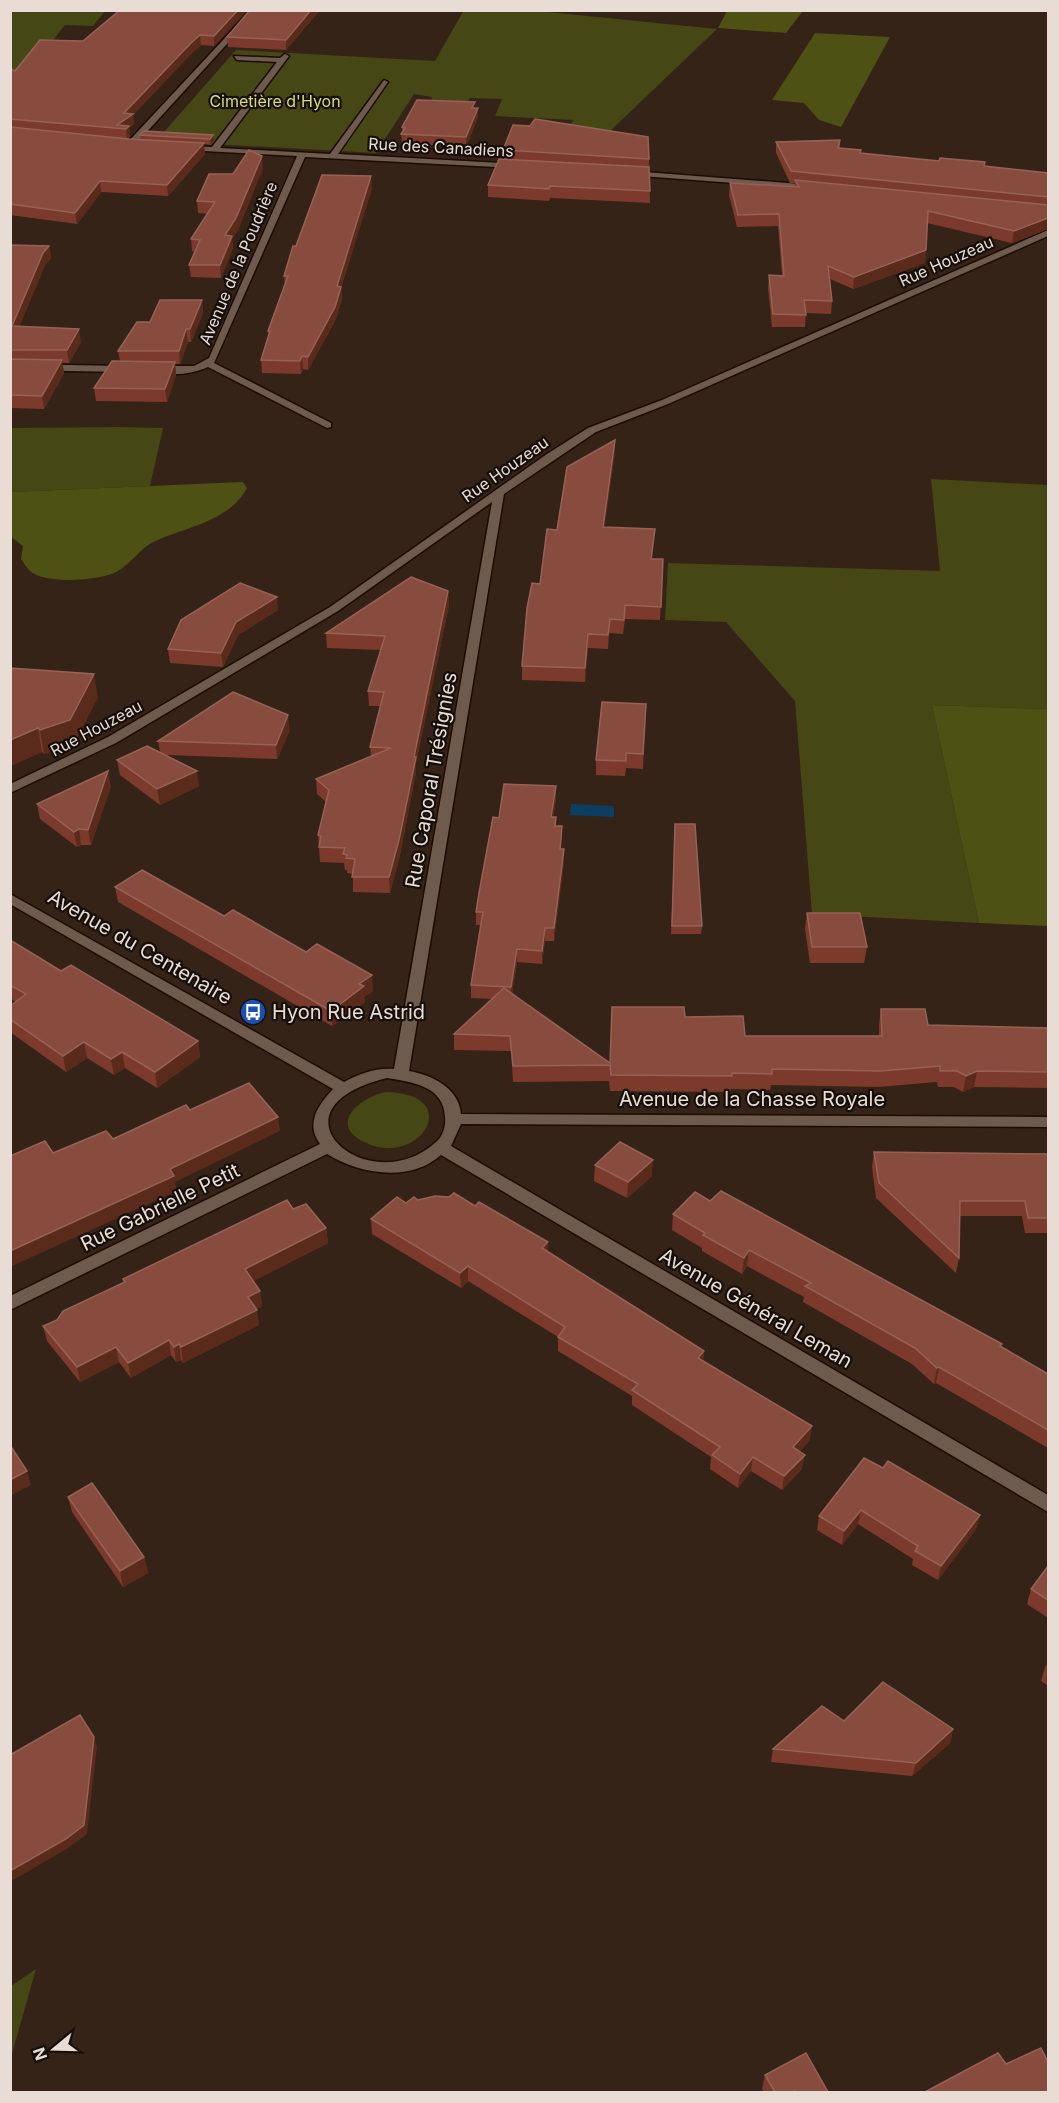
<svg xmlns="http://www.w3.org/2000/svg" width="1059" height="2103" viewBox="0 0 1059 2103" font-family="Inter,sans-serif">
<rect width="100%" height="100%" fill="#352317"/>
<g fill="#454715">
<path d="M464,10l74,1 179,18 -110,105 -41,-5 8,-9 -79,-4 7,-17 -32,-1 -10,18 -30,-10 2,-9 -18,-3 -38,59 -220,-12 80,-91 199,11z"/>
<path d="M11,11h94l-12,15 -28,-1 -12,15 -42,40z"/>
<path d="M119,427l44,1 -13,58 -139,6 -1,-64z"/>
<path d="M931,479l117,6v224l-116,-4 47,218 -167,-9 -17,-213 -69,-79 -61,-2 3,-57 272,8z"/>
<path d="M386,1092c81,2 33,78 -22,50 -36,-18 -4,-45 22,-50z"/>
<path d="M36,1969l-25,88v-71z"/>
</g>
<g fill="#4e5114">
<path d="M727,11v-1l76,1 -17,22 -68,-5z"/>
<path d="M815,33l75,4 -49,90 -22,-7 -15,-17 -32,-3z"/>
<path d="M243,482l4,6c-18,34 -62,39 -94,54 -13,7 -22,21 -35,29 -17,10 -69,13 -85,2 -5,-2 -9,-10 -12,-14l2,-13 -12,-9v-45z"/>
<path d="M932,705l116,4v217l-69,-3z"/>
</g>
<path fill="#0c3e62" d="M571,804l43,2v11l-44,-2z"/>
<g fill="none" stroke-linecap="round" stroke-linejoin="round">
<g stroke="#1c0c03" stroke-width="3">
<g id="minor">
<path d="M251,10h7l-125,137h-6v-4z"/>
<path d="M285,54l4,2 -69,92 110,6 54,-74 4,2 -50,72 179,10 4,2 -4,2 -212,-11 -91,206 117,60v4l-4,1 -119,-61c-14,7 -45,11 -58,2l5,-3h39l15,-8 88,-202 -113,-6 -4,-2 4,-2 28,1 65,-85 -40,-2 -3,-4 46,2z"/>
<path d="M631,171l182,14 4,2 -4,2 -185,-14v-4z"/>
<path d="M1048,230v6l-380,168 -72,28 -92,62 -95,577c23,4 50,17 52,43l587,3v10l-587,-3 -10,22 597,349v17l-607,-357c-31,28 -82,19 -114,-1l-317,156v-14l310,-152c-15,-20 -2,-39 13,-55l-323,-185v-10l334,188c14,-8 34,-15 50,-13l98,-567 -154,109 -222,132 -106,50v-9l98,-47 222,-130 217,-153 41,-26 74,-28zM387,1078c25,4 57,8 58,39 1,9 -2,19 -9,25 -67,61 -176,-33 -49,-64z"/>
<path d="M10,364l115,2 5,3 -5,3 -115,-2z"/>
</g>
</g>
<use href="#minor" fill="#6f5b4d" fill-rule="evenodd"/>
</g>
<g fill="#7b3a2b">
<path d="M247,10l-33,36 -13,-1 -10,9 -58,61 1,9 -5,4 1,8 -2,3h13l-1,-4h73l1,6 -3,4 -7,-1 1,10 -37,42 -67,-4 -24,32 -67,-9v-145l5,1 68,-30z"/>
<path d="M320,10l-34,40 -58,-3 -1,-10z"/>
<path d="M475,108h3v9l-12,30 -64,-4 -1,-9 1,-2v-5z"/>
<path d="M840,140v8l21,2v3l187,20v56l-36,14 -85,-20 -2,40 -72,26 -23,-10 2,22 -1,13 -25,-1 -1,14h-33l-4,-39 1,-13 13,1 -4,-50 -41,1 -8,-32 1,-12 65,4v-4h-5l-14,-30v-11z"/>
<path d="M503,150l146,9 1,44 -100,-5 -1,3 -61,-4v-12l15,-26z"/>
<path d="M263,168l-25,62 -6,9 1,9 -12,30 -30,-1 -2,-12 6,-13 -3,-1 -1,-12 17,-25 -10,-1 -1,-12 36,-27z"/>
<path d="M372,188l-31,100 1,11 -6,20 -28,51 -5,-1 -2,5 -39,-1 -1,-13 8,-23 -1,-6 17,-45 -1,-10 12,-30z"/>
<path d="M10,245l39,1 2,12 -6,7 -26,62 62,15 -12,21h-7l2,10 -20,36 -34,-1z"/>
<path d="M202,300l1,13 -12,29h-3l-8,22h-5l1,11 -9,27 -71,-1 -2,-13 26,-27 -2,-10 32,-29z"/>
<path d="M615,440v13l-11,74 51,2 -3,30h11l-3,61 -35,-1 -2,15 -14,-1 -1,16 -20,-1 -3,34 -63,-2v-14l18,-82 17,-54z"/>
<path d="M448,591l1,14 -33,158v9l-16,83 -10,38 -37,-1v-18l-6,-1v-3h-2l-1,-7 -24,-1 -2,-27 8,-33 -9,-8 -1,-15 55,-23 -1,-9 10,-41h-11l-1,-15 13,-41 -54,-2 -1,-15z"/>
<path d="M278,610l-40,25 -15,32 -53,-4 -2,-14z"/>
<path d="M10,668l88,29 -24,47 -30,10 -2,-2 -32,14z"/>
<path d="M646,704l-3,65 -17,-1 -1,8 -29,-1v-15z"/>
<path d="M290,730l-13,29 -110,-4 32,31 -39,19 -40,-30 -3,-15 43,-8 -2,-11z"/>
<path d="M111,786l-20,59h-10l-4,2 -37,-28 -3,-15z"/>
<path d="M556,799l-3,18h3v9h6l-1,23h3v13l-10,79h-9l-3,23 -25,-2 -5,32 98,69 75,-46 60,19h134v-11l2,-16 47,16 120,3v60l-74,-1 -11,5 -9,-5h-16l-1,-5 -59,5 -107,-2 -1,5 -39,-1 -1,3 -120,-1 -1,-10 -96,1 -2,-31 -57,-1v-16l38,-35 -21,-1v-13l9,-60h-4v-13l23,-94z"/>
<path d="M675,824l27,102 -1,8h-30z"/>
<path d="M115,887l109,29 149,75 -9,6 1,5 -33,24 -214,-124z"/>
<path d="M807,913l60,34 -3,16h-54l-5,-34z"/>
<path d="M10,940l51,31 137,70 2,16 -43,31 -32,-20 -11,7 -27,-17 -21,14 -56,-40v-26l6,-4 -6,-4z"/>
<path d="M874,1152l174,2v79h-23l-3,-17h-63v42l-3,15 -80,-75 -4,-31z"/>
<path d="M595,1165l57,11 -25,22 -33,-17z"/>
<path d="M449,1197l26,9 73,36v10l156,99 -1,10 107,79 -10,11 2,18 -20,21 -31,-19 -13,17 -28,-19 1,-12 -79,-52v-9l-74,-45v-14l-90,-56 -7,7 -89,-54 -1,-15 35,-16 12,-3z"/>
<path d="M710,1201l291,146 47,27v74l-112,-65 -2,1 -22,-20 -109,-62 1,-5 -57,-31 -5,8 -40,-23v-3l-30,-18 1,-16z"/>
<path d="M293,1209l33,19 2,15 -75,38 7,10 2,15 -6,3 3,16 -76,38 -2,-3 -5,2 -5,-7 -40,23 -12,-16 -39,20 -33,-41 -4,-15 14,-6 67,-37 -1,-4z"/>
<path d="M883,1468l97,47 -4,14 -38,51 -26,-15 1,-6 -55,-35 -16,21 -25,-15 2,-14z"/>
<path d="M68,1497l76,60 4,16 -25,14 -51,-75z"/>
<path d="M1048,1566v52l-21,-14 4,-15z"/>
<path d="M1048,1663v23l-7,-5 4,-14z"/>
<path d="M844,1721l109,8 -3,14 -38,33 -141,-14 2,-13z"/>
<path d="M765,2075l63,17h-64l-2,-3z"/>
</g>
<g fill="#5a2a1b">
<path d="M238,10h9l-33,36v-10z"/>
<path d="M311,10h9l-34,40v-10z"/>
<path d="M200,35l1,10 -10,9 -58,61 1,9 -5,4 1,8 -3,4 -1,-11 -9,-4 7,-12 66,-69z"/>
<path d="M478,108v9l-12,30v-10z"/>
<path d="M213,135l1,6 -3,4 -1,-6z"/>
<path d="M204,143l1,11 -37,42 -1,-11z"/>
<path d="M262,156l1,12 -25,62 -6,9 1,9 -12,30 -1,-13 5,-30z"/>
<path d="M371,176l1,12 -31,100 1,11 -6,20 -28,51v-13l29,-71z"/>
<path d="M100,181l1,11 -24,32 -2,-11z"/>
<path d="M1048,218v11l-36,14 2,-12z"/>
<path d="M49,246l2,12 -6,7 -31,74 -2,-13 31,-73z"/>
<path d="M926,250l-1,13 -72,26 1,-12z"/>
<path d="M202,300l1,13 -12,29 -1,-13z"/>
<path d="M79,329l2,13 -12,21 -2,-13z"/>
<path d="M186,329l2,13 -8,22 -1,-13z"/>
<path d="M302,356l1,13 -2,5 -1,-13z"/>
<path d="M62,360l2,13 -20,36 -2,-13z"/>
<path d="M175,362l1,13 -9,27 -2,-13z"/>
<path d="M615,440v13l-12,87v-13z"/>
<path d="M655,529l-1,13 -4,30 1,-13z"/>
<path d="M448,591l1,14 -33,158v9l-16,83 -10,38 -1,-16z"/>
<path d="M277,597l1,13 -40,25 -15,32 -2,-14 15,-31z"/>
<path d="M588,634v14l-3,34v-14z"/>
<path d="M94,674l4,23 -24,47 -30,10 -4,-24z"/>
<path d="M288,715l2,15 -13,29 -1,-14z"/>
<path d="M38,728l4,24 -32,14v-26z"/>
<path d="M108,771l3,15 -20,59 -3,-15z"/>
<path d="M197,771l2,15 -39,19 -3,-16z"/>
<path d="M556,786v13l-5,30v-12z"/>
<path d="M562,826v13l-2,23v-13z"/>
<path d="M79,829l2,16 -4,2 -3,-15z"/>
<path d="M564,849v13l-10,79v-13z"/>
<path d="M545,928v13l-3,23v-13z"/>
<path d="M517,949v13l-6,38v-13z"/>
<path d="M372,975l1,16 -9,6 1,5 -33,24 -1,-15 28,-27z"/>
<path d="M198,1041l2,16 -43,31 -2,-16z"/>
<path d="M84,1042l3,16 -21,14 -3,-16z"/>
<path d="M122,1052l3,16 -11,7 -3,-16z"/>
<path d="M977,1071l-3,16 -11,5 3,-16z"/>
<path d="M278,1117l2,14 -105,51 2,9 -167,76v-16l160,-82z"/>
<path d="M653,1160l-1,16 -25,22 1,-16z"/>
<path d="M326,1228l2,15 -81,41 -2,-15z"/>
<path d="M548,1242v15l-6,-9z"/>
<path d="M749,1250l-2,16 -5,8 2,-16z"/>
<path d="M468,1266v15l-7,7 -1,-15z"/>
<path d="M260,1291l2,15 -12,6 -2,-15z"/>
<path d="M257,1310l2,15 -76,38 -2,-16z"/>
<path d="M169,1340l2,15 -40,23 -3,-15z"/>
<path d="M179,1344l2,16 -5,2 -2,-15z"/>
<path d="M116,1347l3,15 -39,20 -3,-15z"/>
<path d="M704,1351l-1,15 -5,-8z"/>
<path d="M939,1367l-3,16 -2,1 3,-16z"/>
<path d="M812,1426l-2,14 -19,21 2,-14z"/>
<path d="M805,1455l-3,14 -20,21 2,-14z"/>
<path d="M753,1457l-2,14 -13,17 2,-14z"/>
<path d="M27,1471l4,14 -21,11v-16z"/>
<path d="M861,1510l-3,14 -16,21 2,-14z"/>
<path d="M980,1515l-4,14 -38,51 3,-14z"/>
<path d="M144,1557l4,16 -25,14 -3,-16z"/>
<path d="M953,1729l-3,14 -38,33 4,-13z"/>
<path d="M94,1737l3,10 -10,87 -19,14 -58,34v-11z"/>
</g>
<g fill="#874c3d" stroke="#966255" stroke-width="1.5">
<path d="M120,10h118l-24,26 -14,-1 -10,9 -66,69 9,1 -16,11 12,1 -3,3 -116,-10v-49l1,-1 4,2 25,-31 43,1z"/>
<path d="M250,10h61l-25,30 -59,-3z"/>
<path d="M417,100l58,2 -3,6h6l-12,29 -65,-3 4,-6 -3,-1z"/>
<path d="M535,119l113,18 1,22 -146,-9 10,-25 17,1z"/>
<path d="M10,127l119,12 75,4 -37,42 -67,-4 -25,32 -65,-9z"/>
<path d="M144,131l69,4 -3,4 -70,-4z"/>
<path d="M840,140l-2,8 23,2 -1,3 79,8 1,-3 45,4 -1,4 64,7v24l-257,-26 -15,-29z"/>
<path d="M249,150l13,6 -26,62 -11,17 7,1 -12,29h-31l11,-25 -9,-1 24,-37 -18,-1 12,-27h24z"/>
<path d="M499,159l150,8 1,24 -100,-5 -1,3 -61,-4z"/>
<path d="M322,175l49,1 -34,110 4,1 -6,20 -27,50 -6,-1 -2,5 -39,-1 9,-29h-2l20,-55h-4l9,-30h3z"/>
<path d="M795,180l253,25v13l-34,13 -86,-20 -2,39 -72,27 -26,-11 4,35 -28,-1 2,15 -33,-1 -4,-39 15,1 -5,-62 -41,1 -8,-32 69,4z"/>
<path d="M10,245l39,1 -6,7 -31,73 67,3 -12,21h-57z"/>
<path d="M160,300h42l-12,29h-4l-7,22h-61l19,-29h13z"/>
<path d="M10,359l52,1 -20,36 -32,-1z"/>
<path d="M112,361l63,1 -10,27 -71,-1z"/>
<path d="M615,440l-12,87 52,2 -4,30h12l-2,48 -36,-2 -1,15 -14,-1 -2,16 -20,-1 -3,34 -63,-2 5,-58 5,-25 8,1 7,-55 10,1 10,-63z"/>
<path d="M411,577l37,14 -34,166h2l-17,83 -10,37h-37l3,-18 -9,-1 1,-3 -4,-1 2,-6 -26,-1 2,-11 -3,-1 11,-45 -13,-11 75,-31 -21,-1 14,-55 -16,-1 17,-55 -59,-3z"/>
<path d="M240,583l37,14 -41,25 -15,31 -53,-4 13,-29z"/>
<path d="M10,668l84,6 -24,46 -30,10 -2,-2 -28,12z"/>
<path d="M233,692l55,23 -12,30 -118,-4z"/>
<path d="M602,702l44,2 -3,50 -17,-1v8l-30,-1z"/>
<path d="M147,746l50,25 -40,18 -40,-29z"/>
<path d="M108,771l-20,59 -9,-1 -5,3 -37,-28z"/>
<path d="M504,784l52,2 -5,31h5l-1,9h7l-2,23h4l-10,79h-9l-3,23 -25,-2 -6,38 -40,-2 12,-73h-7l3,-19 14,-76 6,1z"/>
<path d="M675,824h20l7,102h-30z"/>
<path d="M142,870l82,46 9,-6 73,42 11,-8 55,31 -13,9 5,2 -33,25 -216,-124z"/>
<path d="M807,913h53l7,34h-55z"/>
<path d="M10,940l51,31 10,-6 127,76 -43,31 -33,-20 -11,7 -27,-17 -21,14 -53,-37v-13l16,-12 -16,-9z"/>
<path d="M504,988l106,75 2,-56h72l1,10 58,-1 2,20h137l-1,-27h44l3,16 120,3v44l-71,-1 -11,5 -9,-5h-17v-5l-59,5 -109,-2v5l-40,-1v3l-121,-1 -1,-10 -97,1 -3,-30 -56,-2z"/>
<path d="M249,1083l29,34 -108,52 4,7 -164,75v-95l35,-15 8,12 53,-22 7,8 73,-34 4,5z"/>
<path d="M620,1142l33,18 -25,22 -33,-17z"/>
<path d="M874,1152l174,2v64h-20l-3,-17h-65l-1,57 -80,-75z"/>
<path d="M721,1191l281,153 -2,2 48,28v56l-109,-63 -2,1 -22,-20 -110,-62 6,-3 -62,-33 -5,8 -41,-23 2,-2 -32,-19 22,-22 15,9z"/>
<path d="M454,1193l21,13 4,-4 69,40 -6,6 162,103 -6,7 114,68 -19,21 12,8 -21,21 -31,-19 -13,17 -28,-19 8,-8 -88,-57 6,-6 -80,-47 7,-10 -97,-61 -8,7 -89,-54 26,-22 9,6 8,-6 4,3 17,-4 14,1z"/>
<path d="M287,1200l6,9 13,-5 20,24 -81,41 15,22 -12,6 9,13 -76,37 -2,-3 -5,3 -5,-7 -41,23 -12,-16 -39,20 -34,-41 14,-6 6,-9 62,-29 -2,-3z"/>
<path d="M10,1445l17,26 -17,9z"/>
<path d="M864,1458l19,10 5,-7 92,54 -39,51 -26,-15 3,-5 -57,-36 -17,21 -25,-15z"/>
<path d="M92,1483l52,74 -24,14 -52,-74z"/>
<path d="M1048,1566v34l-17,-11z"/>
<path d="M883,1682l70,47 -37,34 -143,-14 49,-43 22,15z"/>
<path d="M80,1715l14,22 -10,88 -18,14 -56,32v-116z"/>
<path d="M1041,2048l7,14v30h-123l73,-39 8,11z"/>
<path d="M806,2053l22,39h-32l-1,-1 -2,1h-18l-10,-17z"/>
</g>
<defs>
<g id="bus-disc" transform="scale(1.35)"><circle r="9.5" fill="#1a4fb4" stroke="#160e09"/><path d="M-5-6H5V4H4V6H2V4H-2V6H-4V4H-5ZM-3.5-4V0h7V-4ZM-3.5 1.2v1.5H-2V1.2ZM2 1.2v1.5H3.5V1.2Z" fill="#fff"/></g>
</defs>
<g fill-rule="evenodd">
<use href="#bus-disc" x="253" y="1012"/>
</g>
<g text-anchor="middle" stroke-width="4.5" stroke-linejoin="round" paint-order="stroke">
<g font-size="16" fill="#d8dd72" stroke="#160e09">
<text x="275" y="107">Cimetière d'Hyon</text>
</g>
<g font-size="16" fill="#e8dcd4" stroke="#160e09">
<text transform="translate(441 147) rotate(3)" y="6">Rue des Canadiens</text>
<text transform="translate(946 261) rotate(-24)" y="6">Rue Houzeau</text>
<text transform="translate(238 263) rotate(-67)" y="6">Avenue de la Poudrière</text>
<text transform="translate(505 469) rotate(-35)" y="6">Rue Houzeau</text>
<text transform="translate(96 728) rotate(-28)" y="6">Rue Houzeau</text>
</g>
<g font-size="20" fill="#e8dcd4" stroke="#160e09">
<text transform="translate(431 780) rotate(-80)" y="7">Rue Caporal Trésignies</text>
<text transform="translate(140 947) rotate(30)" y="7">Avenue du Centenaire</text>
<text x="752" y="1106">Avenue de la Chasse Royale</text>
<text transform="translate(160 1207) rotate(-26)" y="7">Rue Gabrielle Petit</text>
<text transform="translate(756 1308) rotate(30)" y="7">Avenue Général Leman</text>
</g>
<g font-size="20" fill="#e8dcd4" stroke="#160e09" text-anchor="start">
<text x="272" y="1019">Hyon Rue Astrid</text>
</g>
</g>
<rect width="1059" height="2103" fill="none" stroke="#e8dcd4" stroke-width="24"/>
<g transform="translate(54 2049) rotate(251)" stroke="#160e09" stroke-width="4.5" paint-order="stroke">
<path d="M0-4.5L10 22L0 15L-10 22Z" fill="#e8dcd4"/>
<text y="-9" font-size="16" font-weight="bold" text-anchor="middle" fill="#e8dcd4">N</text>
</g>
</svg>
